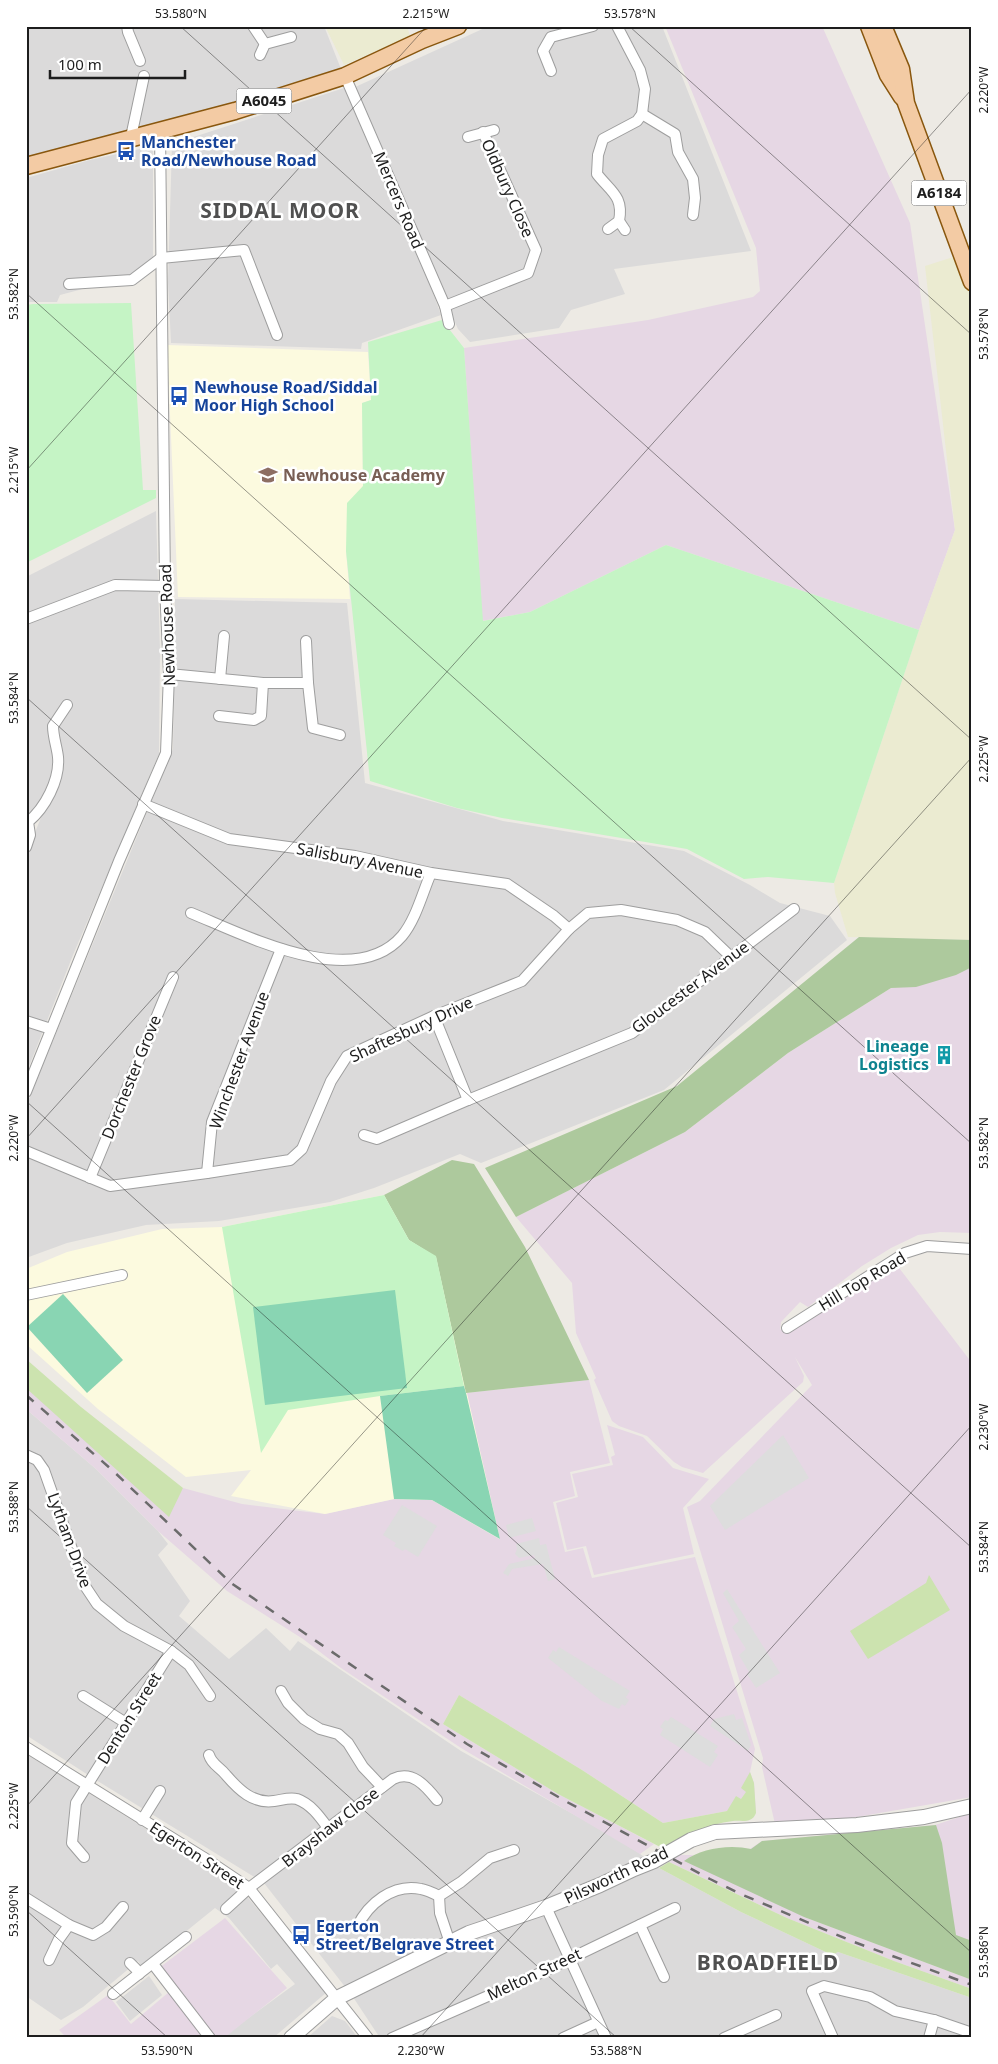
<svg xmlns="http://www.w3.org/2000/svg" width="998" height="2064" viewBox="0 0 998 2064" font-family="'Noto Sans',sans-serif">
<rect width="100%" height="100%" fill="#edeae4"/>
<g fill="#dbdada">
<path d="M26,26h298l17,43 -111,39 -204,51z"/>
<path d="M489,26h173l89,225 -137,18 11,25 -54,16 -12,18 -89,14 -12,-13 -105,-241z"/>
<path d="M344,88l83,188 14,39 -79,28 -1,6 -190,-6 -3,-61 4,-138z"/>
<path d="M153,146v112l-21,18 -72,19 -3,7h-31v-124l64,-18z"/>
<path d="M156,511l4,140 -1,103 -86,201 -47,119v-219l16,-40 -16,-4v-234z"/>
<path d="M175,599l172,4 18,180 138,38 181,30 66,34 30,18 50,13 17,24 -183,150 -183,73 -21,-9 -86,34 -44,14 -111,19 -73,4 -79,18 -41,15v-152l147,-357z"/>
<path d="M26,1409l70,60 62,62 10,13 -10,11 32,46 -11,15 50,43 37,-31 24,23 8,-10 163,110 167,94 31,23 82,44 91,43 6,-3 134,46v40h-592l-27,-41 -89,-114 -168,-103 -70,-45z"/>
<path d="M26,1754l213,133 88,105 -54,46h-52l74,-54 -18,-20 -6,5 -42,-51 -14,-10 -73,59 -4,-6 -55,46 -22,13 -35,-24z"/>
<path d="M149,1976l13,19 -32,26 -14,-19z"/>
<path d="M332,2016l13,5 13,17h-51z"/>
</g>
<g fill="#e6d7e4">
<path d="M665,26h157l88,197 45,307 -36,100 -253,-85 -136,67 -48,9 -18,-273 184,-28 105,-23 7,-6 -4,-43z"/>
<path d="M972,968v265l-32,-1 -22,3 -27,13 -29,18 -54,41 -8,-5 -19,20 -1,8 113,-70 79,103v434l-121,21 -76,6 -13,-57 1,-9 -76,-251 13,-6 112,-116 -17,-28 9,19 -1,6 -100,91 -21,-6 -8,-5 -27,-26 -28,-10 -7,-5 -18,-41 2,-2 -20,-45 -4,-50 -56,-66 169,-85 103,-79 103,-65z"/>
<path d="M26,1376l148,129 9,-17 59,16 83,10 69,-15 38,1 67,39 -33,-146 123,-13 21,83 -40,9 5,24 -22,6 12,50 18,-4 9,30 103,-21 60,192 -5,23 4,11 2,30 -29,-2 -64,12 -81,-53 -123,-75 -16,29 115,70 96,50 -14,10 -179,-106 -120,-80 -38,-29 -76,-48 -69,-60 -62,-62 -70,-60z"/>
<path d="M607,1425l36,12 30,31 36,11 -26,29 11,46 -100,21 -8,-29 -19,4 -11,-47 22,-6 -6,-23 41,-9 -2,-8 4,-2z"/>
<path d="M972,1813v137l-222,-101 12,-8 173,-16z"/>
<path d="M680,1855h12l112,62 168,63v9l-78,-28 -107,-43 -118,-56z"/>
<path d="M225,1918l62,70 -63,50h-157l-8,-8 49,-35 23,29 38,-32 -14,-21z"/>
</g>
<g fill="#fcfadf">
<path d="M167,345l201,7 3,48 -9,3 1,83 -17,65 4,48 -172,-2z"/>
<path d="M384,1195l25,45 27,16 64,283 -68,-39 -38,-1 -69,15 -94,-18 20,-26 -65,7 -88,-68 -72,-65v-75l41,-17 95,-23 60,-2z"/>
</g>
<g fill="#ebebd1">
<path d="M325,26h82l3,10 -66,29z"/>
<path d="M972,251v689l-124,-3 -13,-44 -1,-10 85,-253 36,-100 -30,-264z"/>
</g>
<g fill="#cce3af">
<path d="M26,1359l55,48 102,81 -14,29 -143,-129z"/>
<path d="M929,1575l21,35 -82,49 -18,-28 76,-48z"/>
<path d="M459,1695l123,75 81,53 64,-12 9,-15 5,3 5,-7 -5,-4 9,-16 4,11 2,30c-4,11 -14,7 -23,8 -26,3 -48,15 -69,28l-106,-55 -115,-70z"/>
<path d="M669,1862l118,56 107,43 78,28v9l-134,-46 -6,3 -91,-43 -82,-44z"/>
</g>
<g fill="#adc99d">
<path d="M859,937l113,3v27l-16,8 -40,12 -25,1 -103,65 -103,79 -169,85 -31,-49 192,-82z"/>
<path d="M452,1160l22,4 51,83 64,133 -123,13 -30,-136 -27,-17 -25,-45z"/>
<path d="M936,1825l6,18 14,92 16,6v39l-168,-63 -120,-56c17,-13 46,-17 67,-12l11,-8z"/>
</g>
<g fill="#c5f4c5">
<path d="M131,303l12,187h13v8l-130,65v-258l7,-1z"/>
<path d="M442,320l22,28 19,273 47,-9 136,-67 253,85 -85,253 -66,-6 -24,2 -57,-30 -185,-31 -45,-10 -87,-27 -24,-230 1,-48 16,-17 -1,-83 9,-3 -3,-58z"/>
<path d="M384,1195l25,45 27,16 28,130 -84,10 -92,14 -27,43 -39,-226z"/>
</g>
<g fill="#89d5b3">
<path d="M395,1290l12,98 -142,17 -12,-98z"/>
<path d="M63,1294l60,66 -36,33 -60,-66z"/>
<path d="M464,1386l2,7 34,146 -68,-39 -38,-1 -14,-103z"/>
</g>
<g fill="#ddd">
<path d="M783,1435l26,43 -84,52 -15,-24z"/>
<path d="M402,1505l35,21 -19,31 -13,-8 -2,2 -9,-5 2,-3 -13,-8z"/>
<path d="M532,1518l4,13 -27,7 -3,-13z"/>
<path d="M539,1538l1,7 6,-1 9,35 -7,2 -5,-17 -31,5 -4,7 -5,-3 6,-9 26,-6 -1,-3 -15,3 -4,-4 2,-5 -1,-5z"/>
<path d="M727,1589l53,84 -24,15 -9,-14 2,-2 -10,-17 7,-6 -14,-22 7,-6 -16,-28z"/>
<path d="M559,1647l71,44 -4,6 -2,-1 5,4 -4,6 -3,-2 -3,5 -17,-8 -54,-43 5,-8 3,2z"/>
<path d="M734,1714l2,6 6,-2 9,27 -3,6 -38,-25 4,-7z"/>
<path d="M671,1717l47,29 -4,6 4,3 -8,12 -50,-32 3,-6 -3,-2 5,-7 3,1z"/>
</g>
<g fill="none" stroke-linecap="round" stroke-linejoin="round">
<g stroke="#9e9e9e" stroke-width="12">
<g id="minor">
<path d="M127,26l1,6 12,29"/>
<path d="M253,26l12,18"/>
<path d="M260,55l5,-11 26,-7"/>
<path d="M551,71l-8,-20 8,-14 42,-11"/>
<path d="M345,76l100,230 4,18"/>
<path d="M642,114l33,20 3,18 15,27 2,19 -2,17"/>
<path d="M131,137l13,-61"/>
<path d="M468,137l26,-7"/>
<path d="M619,221l6,9"/>
<path d="M608,229l11,-8c5,-25 -9,-30 -22,-47l1,-19 5,-16 34,-18 5,-7 3,-25 -5,-19 -23,-44"/>
<path d="M69,284l63,-4 29,-22 83,-8 33,85"/>
<path d="M445,306l83,-33 8,-23 -53,-118"/>
<path d="M26,619l89,-34 50,1"/>
<path d="M306,641l2,42 5,45 27,7"/>
<path d="M169,674l94,9h45"/>
<path d="M220,679l4,-43"/>
<path d="M219,716l35,4 7,-4 2,-33"/>
<path d="M143,804l86,35 126,17 76,17 76,11 47,32 15,13"/>
<path d="M26,847l4,-12 -2,-13c17,-14 32,-42 30,-65 -1,-10 -5,-20 -5,-31l14,-21"/>
<path d="M191,913c54,22 163,79 211,23 14,-17 20,-42 29,-63"/>
<path d="M26,1021l25,8"/>
<path d="M26,1092l93,-231 47,-108 3,-79 -4,-88 -5,-456"/>
<path d="M468,1100l164,-67 162,-124"/>
<path d="M364,1135l13,4 91,-39 -34,-84"/>
<path d="M26,1151l84,35 97,-13 83,-13 12,-11 29,-68 16,-25 87,-40 88,-35 47,-52 19,-16 33,-3 56,10 28,12 25,24"/>
<path d="M207,1173l5,-51 69,-173"/>
<path d="M90,1178l83,-201"/>
<path d="M26,1295l96,-20"/>
<path d="M787,1328l118,-75 22,-7 45,3"/>
<path d="M26,1455l11,5 7,10 41,116 12,18 27,22 47,25 18,14 21,31"/>
<path d="M281,1691l7,12 16,16 16,10 18,5 10,9 15,24 19,20"/>
<path d="M83,1696l43,27"/>
<path d="M26,1747l177,110 46,31 119,150"/>
<path d="M209,1755c3,10 11,12 17,20 13,15 27,29 48,26 8,-1 15,-4 23,-2 14,5 23,18 31,29"/>
<path d="M142,1820l18,-29"/>
<path d="M84,1857l-12,-14 4,-40 95,-152"/>
<path d="M439,1896l22,-14 29,-24 24,-8"/>
<path d="M439,1896l1,17 10,30"/>
<path d="M26,1898l43,27 24,10 13,-8 17,-20"/>
<path d="M546,1907l60,131"/>
<path d="M226,1909l23,-21 144,-109c19,-9 32,6 44,21"/>
<path d="M640,1925l24,52"/>
<path d="M357,1927c11,-23 36,-44 64,-38 6,1 12,4 18,7"/>
<path d="M49,1960l10,-21 10,-14"/>
<path d="M130,1963l6,6 3,5"/>
<path d="M153,1964l57,74"/>
<path d="M113,1994l73,-57"/>
<path d="M392,2038l144,-63 139,-67"/>
<path d="M563,2038l35,-16"/>
<path d="M724,2038l52,-23"/>
<path d="M833,2038l-21,-47 12,-5 46,11 25,14 39,9 38,13"/>
<path d="M929,2038l5,-18"/>
</g>
</g>
<g stroke="#9e9e9e" stroke-width="16">
<path id="tertiary" d="M291,2038l46,-40 132,-65 77,-26 54,-22 34,-16 20,-8 37,-21 24,-8 142,-7 67,-8 48,-11"/>
</g>
<g stroke="#89570e" stroke-width="19">
<g id="primary">
<path d="M869,26l19,49 14,22"/>
<path d="M883,26l18,43 5,34 66,179"/>
<path d="M26,166l209,-55 110,-35 77,-36 36,-14"/>
</g>
</g>
<use href="#minor" stroke="#fff" stroke-width="10"/>
<use href="#tertiary" stroke="#fff" stroke-width="14"/>
<use href="#primary" stroke="#f3cba4" stroke-width="16"/>
<path stroke="#6b6b6b" stroke-width="2.5" stroke-dasharray="10 10" stroke-linecap="butt" d="M26,1395l85,74 120,114 236,161 100,58 143,77 33,16 111,47 118,43"/>
</g>
<path fill="none" stroke="#1d1d1d" stroke-width="1" stroke-opacity="0.45" d="M180,26l792,714M629,26l343,309M26,293l946,851M26,471l401,-445M26,697l946,851M26,1101l946,852M26,1139l946,-1050M26,1506l591,532M26,1807l946,-1050M26,1910l142,128M420,2038l552,-613"/>
<defs>
<g id="bus-bare" transform="scale(1.5)"><path d="M-5-6H5V4H4V6H2V4H-2V6H-4V4H-5ZM-3.5-4V0h7V-4ZM-3.5 1.2v1.5H-2V1.2ZM2 1.2v1.5H3.5V1.2Z" fill="#1a4fb4" stroke="#fff" stroke-width="2.5" paint-order="stroke"/></g>
<g id="school-bare" transform="scale(1.5)"><path d="M0-5L7-2L0 1L-7-2ZM-4 1L0 2.5L4 1V4Q0 6-4 4Z" fill="#8d6e63" stroke="#fff" stroke-width="2.5" paint-order="stroke"/></g>
<g id="building-bare" transform="scale(1.5)"><path d="M-4-6H4V6H1V3H-1V6H-4ZM-2.5-4.3h1.7v1.8h-1.7ZM.8-4.3h1.7v1.8H.8ZM-2.5-1h1.7V.8h-1.7ZM.8-1h1.7V.8H.8Z" fill="#0f9aa8" stroke="#fff" stroke-width="2.5" paint-order="stroke"/></g>
</defs>
<g fill-rule="evenodd">
<use href="#bus-bare" x="126" y="151"/>
<use href="#bus-bare" x="179" y="396"/>
<use href="#school-bare" x="268" y="475"/>
<use href="#building-bare" x="944" y="1055"/>
<use href="#bus-bare" x="301" y="1935"/>
</g>
<g text-anchor="middle" stroke-width="5" stroke-linejoin="round" paint-order="stroke">
<g fill="#fff" stroke="#616161" stroke-width="1">
<rect x="236.5" y="88.5" width="55" height="25" rx="4"/>
<rect x="911.5" y="180.5" width="55" height="25" rx="4"/>
</g>
<g font-size="15" font-weight="bold" fill="#1d1d1d">
<text x="264" y="106">A6045</text>
<text x="939" y="198">A6184</text>
</g>
<g font-size="16" font-weight="bold" fill="#164399" stroke="#fff" text-anchor="start">
<text x="141" y="148">Manchester<tspan x="141" dy="18">Road/Newhouse Road</tspan></text>
<text x="194" y="393">Newhouse Road/Siddal<tspan x="194" dy="18">Moor High School</tspan></text>
<text x="316" y="1932">Egerton<tspan x="316" dy="18">Street/Belgrave Street</tspan></text>
</g>
<g font-size="16" fill="#1d1d1d" stroke="#fff">
<text transform="translate(508 188) rotate(66)" y="6">Oldbury Close</text>
<text transform="translate(399 200) rotate(67)" y="6">Mercers Road</text>
<text transform="translate(167 625) rotate(-92)" y="6">Newhouse Road</text>
<text transform="translate(360 860) rotate(11)" y="6">Salisbury Avenue</text>
<text transform="translate(690 987) rotate(-37)" y="6">Gloucester Avenue</text>
<text transform="translate(411 1029) rotate(-25)" y="6">Shaftesbury Drive</text>
<text transform="translate(239 1060) rotate(-70)" y="6">Winchester Avenue</text>
<text transform="translate(131 1077) rotate(-68)" y="6">Dorchester Grove</text>
<text transform="translate(862 1281) rotate(-31)" y="6">Hill Top Road</text>
<text transform="translate(70 1540) rotate(70)" y="6">Lytham Drive</text>
<text transform="translate(129 1718) rotate(-58)" y="6">Denton Street</text>
<text transform="translate(330 1827) rotate(-38)" y="6">Brayshaw Close</text>
<text transform="translate(197 1855) rotate(33)" y="6">Egerton Street</text>
<text transform="translate(616 1875) rotate(-25)" y="6">Pilsworth Road</text>
<text transform="translate(534 1974) rotate(-25)" y="6">Melton Street</text>
</g>
<g font-size="16" font-weight="bold" fill="#785e54" stroke="#fff" text-anchor="start">
<text x="283" y="481">Newhouse Academy</text>
</g>
<g font-size="16" font-weight="bold" fill="#0d838f" stroke="#fff" text-anchor="end">
<text x="929" y="1052">Lineage<tspan x="929" dy="18">Logistics</tspan></text>
</g>
<g font-size="21" font-weight="bold" letter-spacing="1" fill="#505050" stroke="#fff">
<text x="280" y="218">SIDDAL MOOR</text>
<text x="768" y="1970">BROADFIELD</text>
</g>
</g>
<rect width="998" height="2064" fill="none" stroke="#ffffff" stroke-width="55"/>
<path d="M50 70v8h135v-8" fill="none" stroke="#1d1d1d" stroke-width="2.5"/>
<text x="58" y="70" font-size="15" fill="#1d1d1d" stroke="#ffffff" stroke-width="4" paint-order="stroke">100 m</text>
<rect x="28" y="28" width="942" height="2008" fill="none" stroke="#1d1d1d" stroke-width="2"/>
<g font-size="12" text-anchor="middle" fill="#1d1d1d">
<text x="181" y="18">53.580°N</text>
<text x="426" y="18">2.215°W</text>
<text x="630" y="18">53.578°N</text>
<text transform="translate(984 90) rotate(-90)" y="4">2.220°W</text>
<text transform="translate(14 294) rotate(-90)" y="4">53.582°N</text>
<text transform="translate(984 334) rotate(-90)" y="4">53.578°N</text>
<text transform="translate(14 470) rotate(-90)" y="4">2.215°W</text>
<text transform="translate(14 698) rotate(-90)" y="4">53.584°N</text>
<text transform="translate(984 759) rotate(-90)" y="4">2.225°W</text>
<text transform="translate(14 1138) rotate(-90)" y="4">2.220°W</text>
<text transform="translate(984 1143) rotate(-90)" y="4">53.582°N</text>
<text transform="translate(984 1427) rotate(-90)" y="4">2.230°W</text>
<text transform="translate(14 1507) rotate(-90)" y="4">53.588°N</text>
<text transform="translate(984 1547) rotate(-90)" y="4">53.584°N</text>
<text transform="translate(14 1806) rotate(-90)" y="4">2.225°W</text>
<text transform="translate(14 1911) rotate(-90)" y="4">53.590°N</text>
<text transform="translate(984 1952) rotate(-90)" y="4">53.586°N</text>
<text x="167" y="2055">53.590°N</text>
<text x="421" y="2055">2.230°W</text>
<text x="616" y="2055">53.588°N</text>
</g>
</svg>
